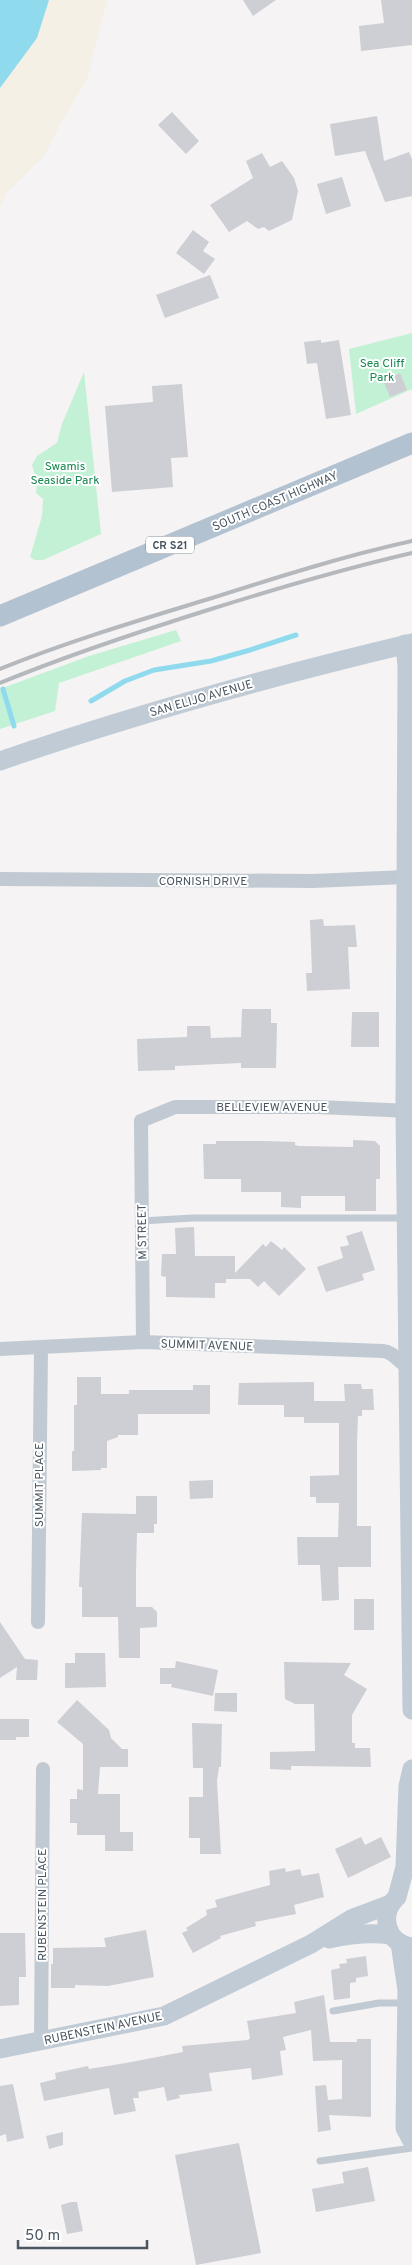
<svg xmlns="http://www.w3.org/2000/svg" width="412" height="2265" viewBox="0 0 412 2265" font-family="Overpass,sans-serif">
<rect width="100%" height="100%" fill="#f5f3f3"/>
<g fill="#c3f1d5">
<path d="M412,333v56l-56,25 -7,-65z"/>
<path d="M84,372l17,162 -58,26h-8l-5,-3 12,-41 1,-17 -7,-6 1,-11 -5,-17 5,-9 20,-13 5,-19z"/>
<path d="M176,630l5,11 -122,42 -4,28 -55,18v-40l89,-33z"/>
</g>
<path fill="#f5f0e5" d="M49,0h58l-20,79 -25,42 -18,35 -38,37 -6,15v-120l37,-50z"/>
<path fill="#90daee" d="M0,0h49l-12,38 -37,50z"/>
<g fill="none" stroke-linecap="round" stroke-linejoin="round">
<g stroke="#90daee" stroke-width="5">
<path d="M3,689l11,37"/>
<path d="M91,701l34,-20 29,-11 57,-9 39,-11 46,-15"/>
</g>
</g>
<g fill="#cdcfd5">
<path d="M243,0h33l-23,16z"/>
<path d="M381,0h31v45l-51,6 -2,-25 25,-3z"/>
<path d="M172,112l27,29 -13,13 -28,-29z"/>
<path d="M377,116l7,45 25,-9 3,7v37l-27,6 -20,-51 -30,5 -5,-32z"/>
<path d="M262,153l8,14 12,-6 12,17 4,13 -6,29 -23,11 -5,-4 -6,2 -11,-8 -18,11 -19,-27 43,-27 -7,-17z"/>
<path d="M342,177l9,29 -25,8 -9,-30z"/>
<path d="M193,230l16,12 -6,9 12,8 -11,15 -28,-21z"/>
<path d="M210,275l9,23 -54,20 -9,-23z"/>
<path d="M321,340v3l18,-3 12,75 -25,4 -9,-56 -10,1 -3,-22z"/>
<path d="M400,373l7,17 -17,7 -7,-17z"/>
<path d="M182,384l6,73 -17,1 2,29 -61,5 -7,-86 48,-4 -1,-16z"/>
<path d="M323,919l1,7 31,-1 2,22h-9l2,42 -43,2 -1,-18h6l-2,-53z"/>
<path d="M242,1009h29v14h6l-1,45h-35v-5l-66,3v4l-37,1 -1,-32 50,-2v-11h23l1,12 30,-1z"/>
<path d="M352,1012h27v35h-28z"/>
<path d="M353,1140l22,1 5,5v33h-4v32h-31v-15h-44v12l-20,-1v-15h-40v-13h-37l-1,-35h13v-3h48l31,1v3l4,1 54,1z"/>
<path d="M194,1227l1,29h40v17l28,-29 3,3 5,-6 11,9 2,-3 22,22 -27,27 -15,-15 -6,6 -8,-8h-24v4h-11v15l-49,-1v-20l-5,-1 1,-22h14l-1,-26z"/>
<path d="M362,1231l13,39 -13,4 2,6 -38,12 -9,-25 26,-9 -3,-11 9,-2 -3,-9z"/>
<path d="M77,1377h24v17h28v-4h64v-5h17v29h-72v21h-20v2l-11,4v27h-6v2l-29,1v-20h2v-46h3z"/>
<path d="M314,1382v19h31l-1,-17h17l1,5h11l1,21h-12v6h-4l-1,27v83h14v41h-33l1,33 -17,1 -2,-36h-22l-1,-28h41l1,-34h-23v-6h-6v-21l29,-1v-52h-35v-6h-20v-12h-46l1,-22z"/>
<path d="M213,1480v18l-23,1 -1,-18z"/>
<path d="M136,1496h21v28h-3v9h-17l-1,39v35h16l5,5v15l-17,1v30h-21l-1,-41h-36v-30h-3l3,-74 54,1z"/>
<rect x="354" y="1599" width="20" height="31"/>
<path d="M0,1622l25,37 13,1 -1,20h-21l1,-13 -17,11z"/>
<path d="M75,1653h30l1,34 -41,1v-25h10z"/>
<path d="M176,1661l42,9 -5,26 -42,-9 1,-3h-12v-16h15z"/>
<path d="M284,1662l67,1 -7,12 23,14 -15,26v28h3v5h15l1,19 -69,-1h-11v4l-21,-1v-17l45,-1 -1,-47h-19l-10,-5z"/>
<path d="M215,1693h22v19l-23,-1z"/>
<path d="M77,1700l32,30 2,8 11,11h6v18h-28l-2,27h22v38h13v19h-28v-16h-28v-12h-7v-24h7v-10l6,1v-46l-26,-22z"/>
<path d="M0,1719h29v18h-13v3h-16z"/>
<path d="M192,1723l30,1 -1,43h-2l-2,14 4,73h-21v-16h-11v-41h14v-29h-10z"/>
<path d="M361,1837l4,8 16,-8 10,20 -43,21 -13,-29z"/>
<path d="M285,1868l1,4 14,-3 2,7 17,-3 5,24 -30,8 2,9 -41,8 1,4 -36,10 1,2 -28,15 -11,-20 6,-3 -2,-2 21,-13 -1,-5 11,-3 -2,-7 55,-15 -1,-14z"/>
<path d="M146,1930l8,47 -46,9 -33,-1v3h-24v-24h2v-16l53,-1 -2,-9z"/>
<path d="M0,1933h25l1,44h-7v28l-19,1z"/>
<path d="M366,1956l2,20 -12,2v4l-6,1v15l-16,2 -3,-30 9,-2 -1,-4 8,-1 -1,-4z"/>
<path d="M324,1995l6,47h27v-3h14v78l-42,-2 2,15 -13,2 -3,-46 11,-1 2,15 14,-1v-39l-29,1 -2,-31 -28,7 3,13 -6,1 3,24 -31,5 -1,-12 -42,5 3,18 -33,4 1,3 -13,3 -3,-14 -26,5 1,6h-6l3,13 -22,4 -5,-27 -65,13 -4,-18 16,-4 -1,-6 33,-7 1,3 37,-6 57,-11 -1,-6 66,-6 2,-2 -3,-17 49,-8 -2,-11z"/>
<path d="M13,2084l11,54 -17,4 -1,-8 -6,2v-50z"/>
<path d="M63,2132v13l-14,4 -3,-13z"/>
<path d="M239,2143l22,110 -65,12 -21,-110z"/>
<path d="M368,2167l7,34 -59,11 -4,-23 32,-6 -2,-11z"/>
<path d="M71,2202h6l6,29 -16,3 -6,-29z"/>
</g>
<g fill="none" stroke-linecap="round" stroke-linejoin="round">
<g stroke="#c1cad2" stroke-width="7">
<path d="M141,1221l52,-3h213"/>
<path d="M333,2011l46,-8h27"/>
<path d="M320,2161l92,-13"/>
</g>
<g stroke="#c1cad2" stroke-width="14">
<path d="M0,879l313,2 93,-4"/>
<path d="M143,1342l-2,-221 34,-14h142l95,4"/>
<path d="M0,1349l143,-7 240,9c12,1 18,15 29,18"/>
<path d="M38,1622l3,-273"/>
<path d="M41,2041l2,-272"/>
</g>
<g stroke="#c1cbd6" stroke-width="19">
<path d="M405,644l2,23 -2,444 7,599"/>
<path d="M0,761c135,-47 273,-85 412,-118"/>
<path d="M397,1897l8,-30 3,-81 4,-17"/>
<path d="M395,1899c-16,17 -8,45 17,48"/>
<path d="M329,1939c22,-5 40,-7 62,-4"/>
<path d="M400,1943l7,47 -2,138 7,13"/>
<path d="M0,2049l164,-33 147,-72 40,-25 40,-15"/>
</g>
<path stroke="#b3c2d1" stroke-width="21" d="M0,616l412,-173"/>
<g stroke="#b5b8bd" stroke-width="4">
<path d="M0,669c69,-28 140,-49 212,-71 66,-21 132,-42 200,-57"/>
<path d="M0,683c68,-28 138,-51 208,-73 67,-21 135,-41 204,-57"/>
</g>
</g>
<g text-anchor="middle" stroke-width="4" stroke-linejoin="round" paint-order="stroke">
<rect fill="#fff" stroke="#808990" stroke-width="1" x="146" y="536.5" width="48" height="17" rx="4"/>
<g font-size="11" font-weight="bold" fill="#4a5661">
<text x="170" y="549">CR S21</text>
</g>
<g font-size="12" fill="#17864f" stroke="#fff">
<text x="382" y="367">Sea Cliff<tspan x="382" dy="14">Park</tspan></text>
<text x="65" y="470">Swamis<tspan x="65" dy="14">Seaside Park</tspan></text>
</g>
<g font-size="12" fill="#4a5661" stroke="#fff">
<text transform="translate(275 501) rotate(-23)" y="4">SOUTH COAST HIGHWAY</text>
<text transform="translate(201 698) rotate(-16)" y="4">SAN ELIJO AVENUE</text>
<text x="203" y="885">CORNISH DRIVE</text>
<text x="272" y="1111">BELLEVIEW AVENUE</text>
<text transform="translate(142 1232) rotate(-91)" y="4">M STREET</text>
<text transform="translate(207 1345) rotate(2)" y="4">SUMMIT AVENUE</text>
<text transform="translate(39 1485) rotate(-90)" y="4">SUMMIT PLACE</text>
<text transform="translate(42 1905) rotate(-90)" y="4">RUBENSTEIN PLACE</text>
<text transform="translate(103 2028) rotate(-12)" y="4">RUBENSTEIN AVENUE</text>
</g>
</g>
<path d="M18 2240v8h129v-8" fill="none" stroke="#4a5661" stroke-width="2.5"/>
<text x="25" y="2240" font-size="15" fill="#4a5661" stroke="#ffffff" stroke-width="4" paint-order="stroke">50 m</text>
</svg>
